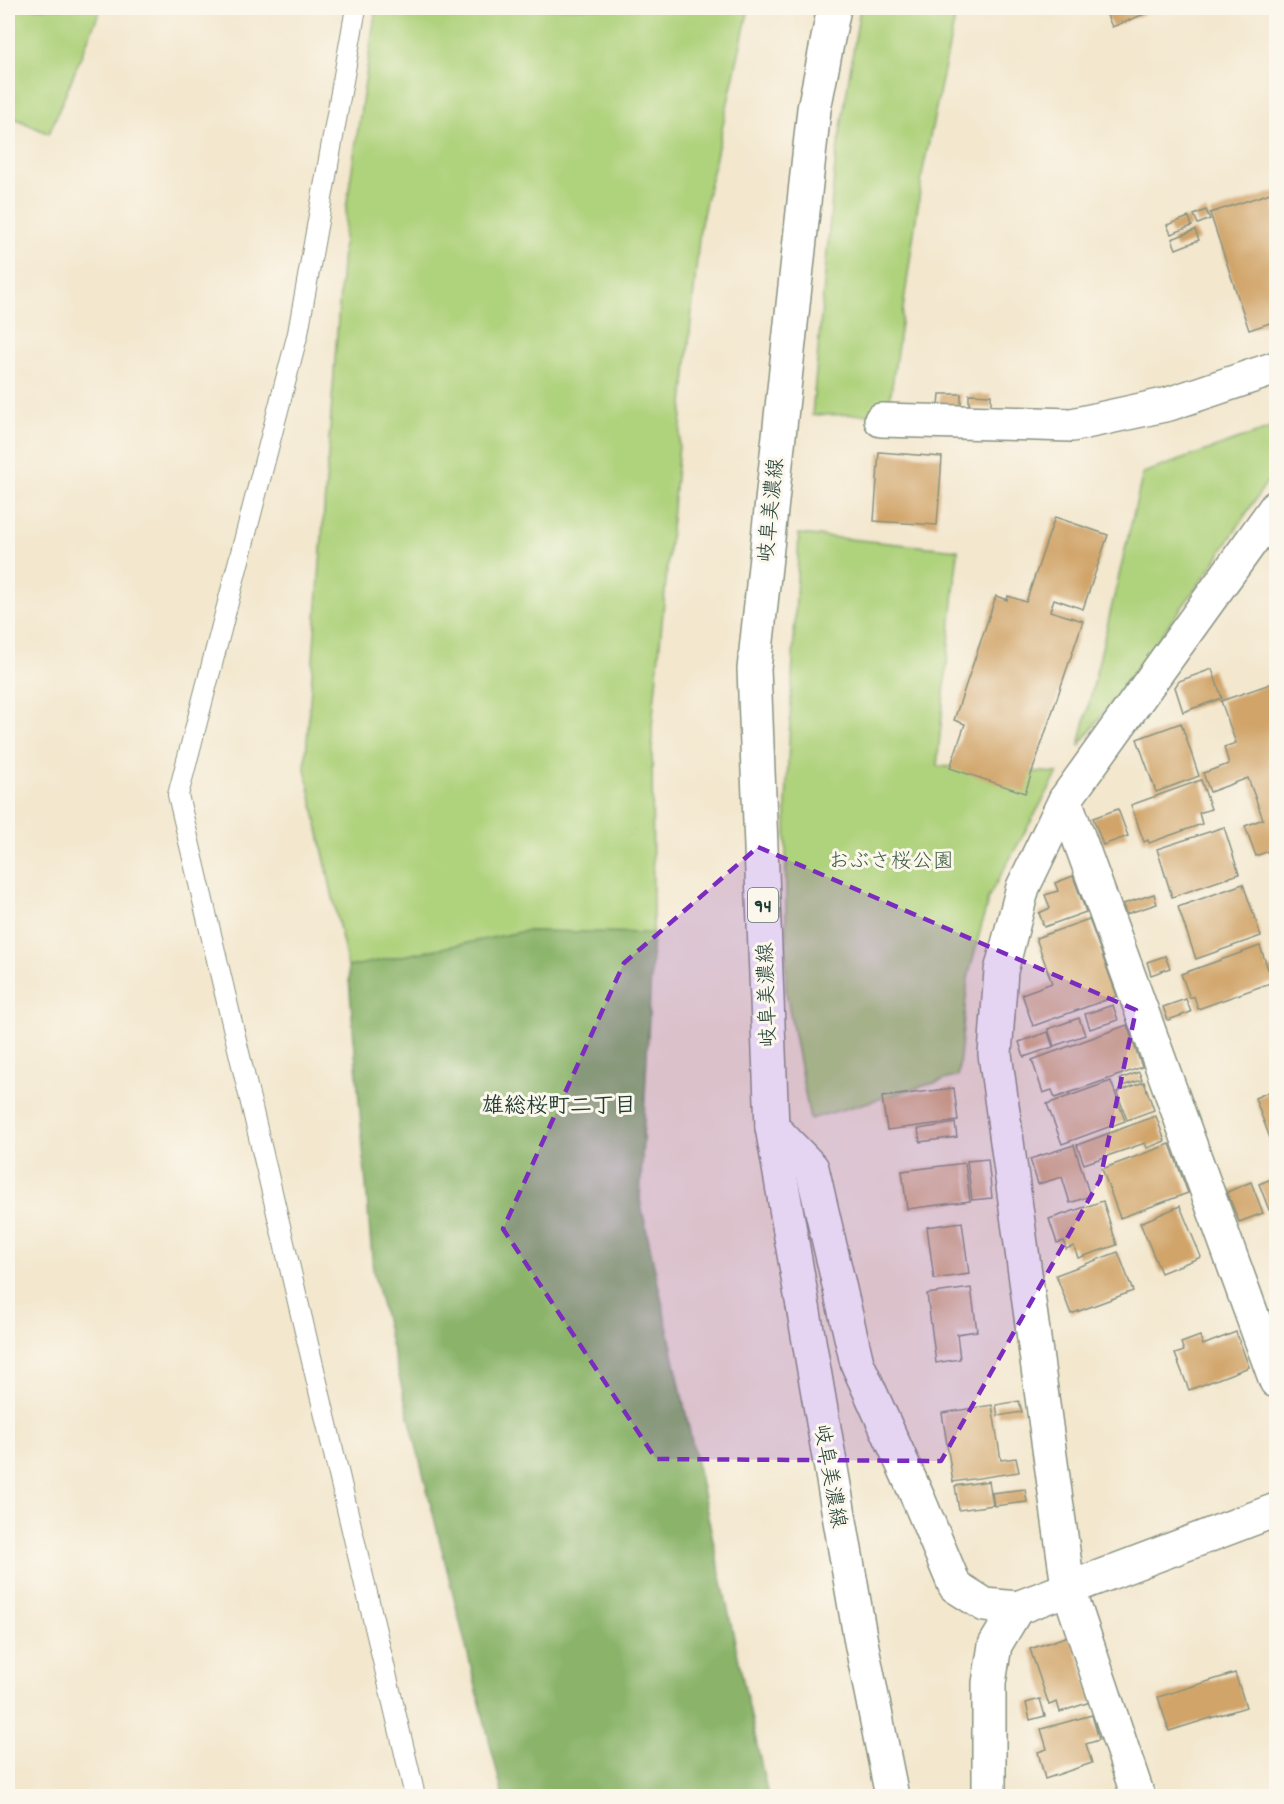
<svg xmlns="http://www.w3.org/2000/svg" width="1284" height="1804" viewBox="0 0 1284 1804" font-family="Dekko,'Klee One',sans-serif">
<rect width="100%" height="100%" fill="#fbf7ec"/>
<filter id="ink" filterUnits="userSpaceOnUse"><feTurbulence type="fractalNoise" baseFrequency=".0167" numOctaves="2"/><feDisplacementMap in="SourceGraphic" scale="12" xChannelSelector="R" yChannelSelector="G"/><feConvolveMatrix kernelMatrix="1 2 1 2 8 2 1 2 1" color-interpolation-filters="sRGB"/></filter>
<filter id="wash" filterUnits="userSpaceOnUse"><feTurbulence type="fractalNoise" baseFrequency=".008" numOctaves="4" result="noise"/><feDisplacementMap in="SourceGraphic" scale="24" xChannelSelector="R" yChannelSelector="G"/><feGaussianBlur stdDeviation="1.35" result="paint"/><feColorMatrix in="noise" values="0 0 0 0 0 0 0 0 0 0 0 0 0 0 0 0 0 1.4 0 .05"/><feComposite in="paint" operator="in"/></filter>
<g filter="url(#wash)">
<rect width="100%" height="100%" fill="#f3e7ce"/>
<g fill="#afd27b" stroke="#678858" stroke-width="1.5">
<path d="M8,8h93l-52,126 -41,-19z"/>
<path d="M376,8h373l-49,220 -48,498 1,207 -127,-2 -178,36 -43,-198 41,-560z"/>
<path d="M860,8h97l-34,162 -35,244 -76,1 23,-250z"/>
<path d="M1276,426v42l-68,104 -129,174 64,-273z"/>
<path d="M799,534l159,16 -21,216 121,7 -69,123 -21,82 -10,98 -148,43 -24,-127v-188z"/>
</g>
<path fill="#8bb46b" stroke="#557850" stroke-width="1.5" d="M526,931l127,2 -13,267 128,596h-265l-130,-525 -25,-304z"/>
<g id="blocks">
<g fill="#d1a56b">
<path d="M1104,8h41l2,5 -35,14z"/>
<path d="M1276,191v130l-27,9 -39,-117z"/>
<path d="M1206,210l4,9 -12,5 -4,-9z"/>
<path d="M1189,217l3,9 -21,8 -4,-9z"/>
<path d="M1195,230l4,10 -23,9 -4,-10z"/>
<path d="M940,394h21v13l-22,-1z"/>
<path d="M969,394l22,1v13l-22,-1z"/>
<path d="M879,452l63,5 -5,68 -63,-4z"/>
<path d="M1055,517l53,18 -25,74 -29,-10 -4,12 33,10 -58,172 -75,-25 15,-44 -11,-4 42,-124 11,4 1,-4 18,6z"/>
<path d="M1212,669l10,29 -39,14 -8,-25 4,-6z"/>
<path d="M1276,682v166l-20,8 -11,-30 18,-7 -15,-41 -38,14 -7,-19 26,-9 -5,-17 12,-4 -15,-42z"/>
<path d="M1181,723l18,53 -43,16 -19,-53z"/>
<path d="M1201,780l10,29 -12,4 3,11 -53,19 -1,-3 -4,2 -13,-37z"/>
<path d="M1118,809l10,27 -25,9 -10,-27z"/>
<path d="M1224,827l15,47 -67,23 -15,-48z"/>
<path d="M1073,876l13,36 -42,15 -5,-14 11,-5 -5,-13 13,-4 -3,-8z"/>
<path d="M1243,884l18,52 -65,23 -18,-52z"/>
<path d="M1154,894l3,10 -31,10 -3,-10z"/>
<path d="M1089,919l28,77 -84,30 -11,-32 30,-11 -16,-45z"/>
<path d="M1260,946l8,23 7,-2 1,14 -78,28 -4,-13 -4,2 -9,-24z"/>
<path d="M1165,956l5,12 -19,7 -4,-13z"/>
<path d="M1186,999l5,13 -23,8 -5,-13z"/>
<path d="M1113,1005l5,15 -28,9 -5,-15z"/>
<path d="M1079,1018l6,17 -31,11 -6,-17z"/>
<path d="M1127,1025l15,42 -87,31 -3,-8 -9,3 -11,-33z"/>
<path d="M1048,1032l5,15 -29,10 -5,-15z"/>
<path d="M1139,1072l3,8 -20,6 -2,-7z"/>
<path d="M1111,1081l14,40 -63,23 -15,-40z"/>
<path d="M1144,1082l10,28 -27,10 -10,-28z"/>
<path d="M954,1088l4,33 -71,9 -5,-33z"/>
<path d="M1276,1089v65l-21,-56z"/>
<path d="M1156,1116l9,25 -18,7 -2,-5 -61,21 -7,-19z"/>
<path d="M955,1123l2,14 -37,5 -2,-13z"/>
<path d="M1170,1144l18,49 -68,25 -18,-49z"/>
<path d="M1074,1145l16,51 -20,7 -8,-26 -24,7 -8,-25z"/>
<path d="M988,1159l4,39 -20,2 -5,-39z"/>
<path d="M965,1163l5,38 -63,8 -5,-38z"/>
<path d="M1276,1177v30l-7,3 -10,-26z"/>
<path d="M1251,1182l12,31 -24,9 -12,-30z"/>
<path d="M1103,1201l14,44 -39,13 -4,-12 -8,3 -2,-8 -7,2 -8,-24z"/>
<path d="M1180,1206l21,51 -40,16 -21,-50z"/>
<path d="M962,1222l7,52 -35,5 -7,-52z"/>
<path d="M1118,1252l15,39 -62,23 -15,-39z"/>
<path d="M971,1288l6,43 -20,3 3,25 -24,4 -9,-69z"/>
<path d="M1236,1332l13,35 -60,23 -14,-36 9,-3 -3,-8 19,-7 3,9z"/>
<path d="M1019,1401l3,11 -24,4 -2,-11z"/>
<path d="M992,1405l9,55 15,-2 3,14 -66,10 -11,-69z"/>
<path d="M989,1481l4,24 -34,5 -4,-24z"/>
<path d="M1025,1489l2,13 -33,4 -2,-13z"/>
<path d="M1071,1635l22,66 -33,11 -3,-10 -8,3 -19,-56z"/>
<path d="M1235,1673l11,34 -77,24 -11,-34z"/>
<path d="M1040,1699l5,17 -15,4 -4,-17z"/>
<path d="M1092,1715l7,25 -13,4 6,19 -47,16 -7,-27 9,-3 -6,-20z"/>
</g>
</g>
</g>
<g filter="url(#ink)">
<use href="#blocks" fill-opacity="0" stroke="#899281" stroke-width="1.5"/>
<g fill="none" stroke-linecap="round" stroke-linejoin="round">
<g stroke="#899281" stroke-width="22">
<path id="service" d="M356,8l-58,325 -120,462 237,1001"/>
</g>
<g stroke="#899281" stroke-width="36">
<g id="minor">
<path d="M881,420l191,5 97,-21 107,-36"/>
<path d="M1065,800l211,581"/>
<path d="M772,1127l40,41 45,195 61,135 37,88 30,19 32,3"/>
<path d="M1138,1796l-70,-209 -73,-533 6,-83 22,-84 42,-87 211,-293"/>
</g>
</g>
<g stroke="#899281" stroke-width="36">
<path id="tertiary" d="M989,1796v-113l6,-38 22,-37 259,-98"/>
</g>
<g stroke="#899281" stroke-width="36">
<path id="primary" d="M834,8l-20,101 -60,560 18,458 89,515 31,154"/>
</g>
<use href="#service" stroke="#fff" stroke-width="20"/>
<use href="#minor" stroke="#fff" stroke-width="33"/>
<use href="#tertiary" stroke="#fff" stroke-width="33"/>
<use href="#primary" stroke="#fff" stroke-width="33"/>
</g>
</g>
<path fill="#7b2cbf" fill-opacity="0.2" stroke="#7b2cbf" stroke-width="4.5" stroke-dasharray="12 8" stroke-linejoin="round" d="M758,847l378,163 -36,170 -159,281 -285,-2 -153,-230 121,-266z"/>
<g text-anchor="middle" stroke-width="6" stroke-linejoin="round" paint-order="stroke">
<rect fill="#fbf7ec" stroke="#61756b" stroke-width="1.5" x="748" y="888" width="30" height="34" rx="4.5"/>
<g font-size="20" font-weight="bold" fill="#1f3d34">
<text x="763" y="912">94</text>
</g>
<g font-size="21" fill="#1f3d34" stroke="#fbf7ec">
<text transform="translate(770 510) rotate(-84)" y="7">岐阜美濃線</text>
<text transform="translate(766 995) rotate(-92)" y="7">岐阜美濃線</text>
<text transform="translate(831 1476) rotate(80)" y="7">岐阜美濃線</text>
</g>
<g font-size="21" fill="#3c5b42" stroke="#fbf7ec">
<text x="891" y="867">おぶさ桜公園</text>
</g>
<g font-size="22" font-weight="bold" fill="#1f3d34" stroke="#fbf7ec">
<text x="559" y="1112">雄総桜町二丁目</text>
</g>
</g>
<rect width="1284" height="1804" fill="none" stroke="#fbf7ec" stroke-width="30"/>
</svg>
